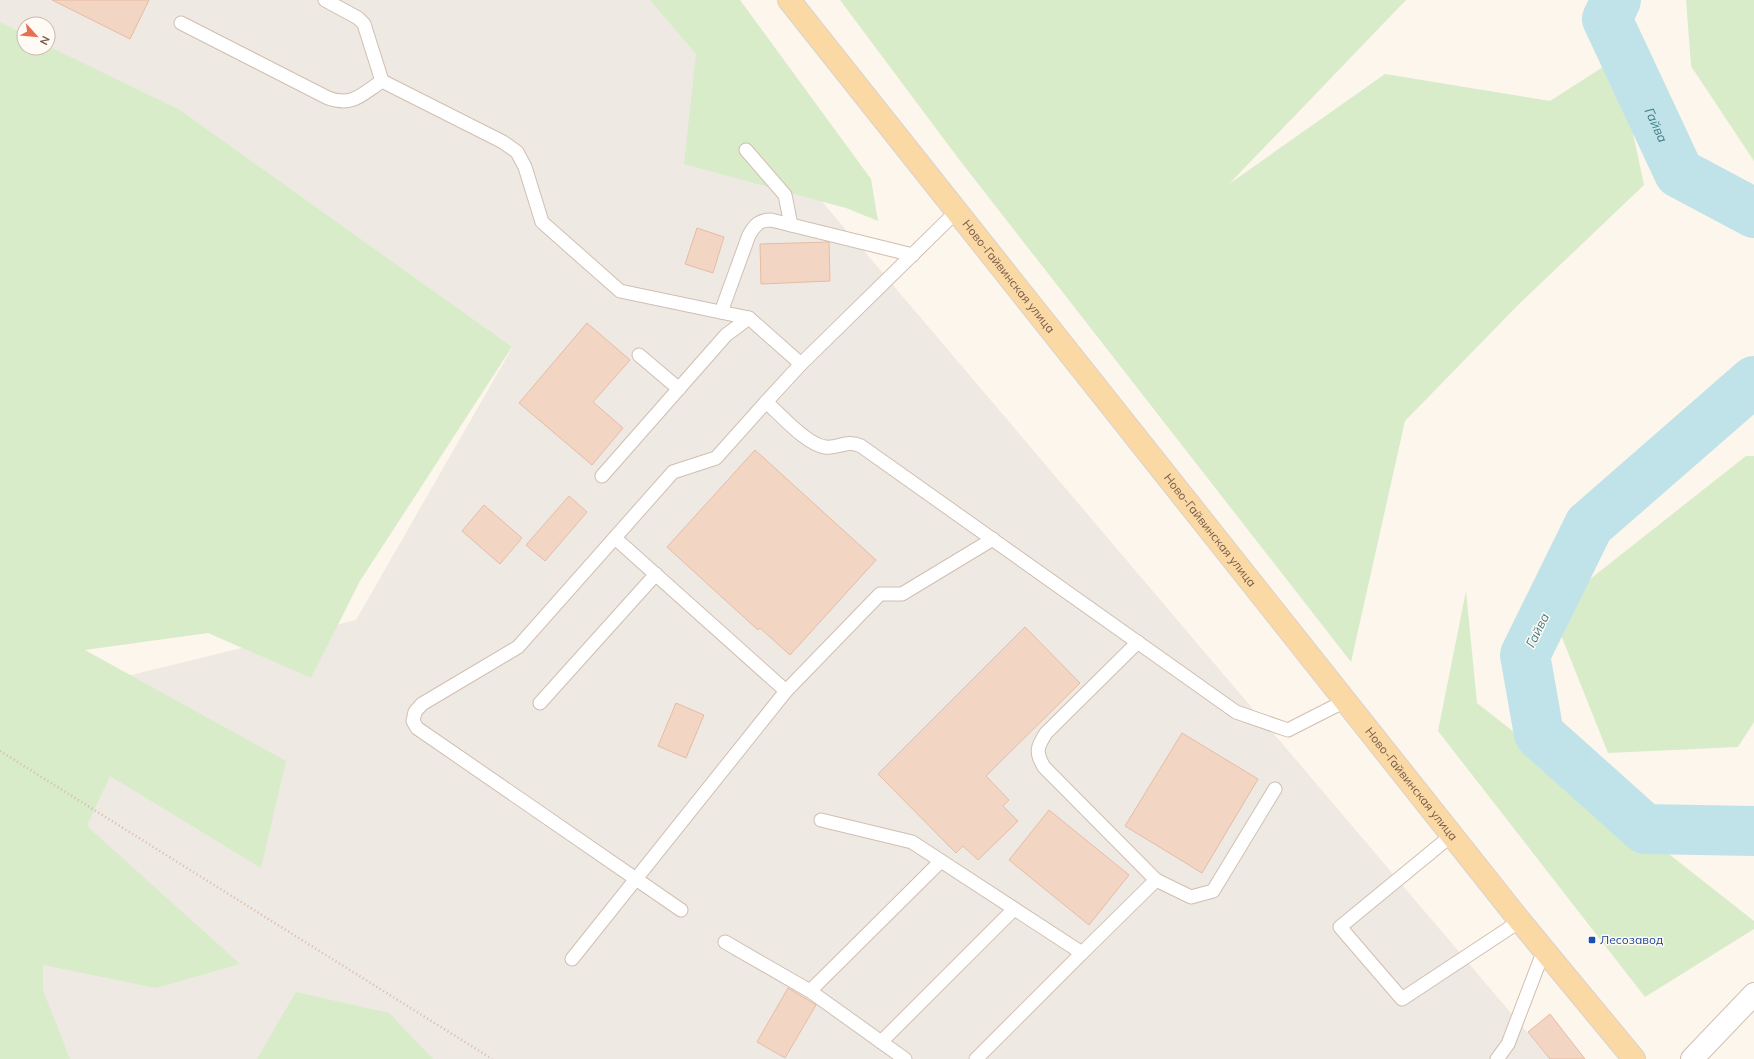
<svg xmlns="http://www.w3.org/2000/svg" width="1754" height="1059" viewBox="0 0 1754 1059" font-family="Mulish,sans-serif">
<rect width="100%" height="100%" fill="#fdf6ec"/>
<path fill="#efe9e4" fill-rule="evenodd" d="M0,0h651l899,1059h-1550v-352l356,-87 156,-272 -512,-264zM24,24h24v24h-24z"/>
<g fill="#d8ecc9">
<path d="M650,0h90l131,179 7,42 -32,-13 -162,-44 12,-110z"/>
<path d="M840,0h566l-177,184 156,-110 165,27 67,-43 27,127 -126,120 -113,116 -54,241 -393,-504z"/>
<path d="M1686,0h68v161l-63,-95z"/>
<path d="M0,22l24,12v14h24v-2l132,64 332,237 -152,234 -49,97 -103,-45 -123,17 201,111 -25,107 -151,-92 -23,50 153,138 -84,24 -113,-23v25l27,69h-70z"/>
<path d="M1746,456h8v266l-16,25 -130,6 -57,-143z"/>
<path d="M1466,591l11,112 277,218v8l-109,68 -207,-266z"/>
<path d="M296,992l93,21 44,46h-176z"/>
</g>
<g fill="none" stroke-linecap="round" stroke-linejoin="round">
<g stroke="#bfe3e8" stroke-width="50">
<path id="s1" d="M1616,0l-9,19 72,154 75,40"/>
<path d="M1754,381l-165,144 -64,130 14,79 106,95 109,2"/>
</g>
</g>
<g fill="#f3d5c3" stroke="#e6bba3">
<path d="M52,0h97l-19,39z"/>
<path d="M697,228l27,9 -11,36 -28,-9z"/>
<path d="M829,242l1,39 -69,3 -1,-40z"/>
<path d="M587,323l43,37 -37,42 30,26 -31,37 -73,-62z"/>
<path d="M755,450l121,110 -86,95 -30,-27 -2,2 -91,-83z"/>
<path d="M569,496l18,16 -42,49 -19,-16z"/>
<path d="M484,505l38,33 -22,26 -38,-33z"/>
<path d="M1025,627l55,56 -94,93 23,24 -6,6 15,15 -40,39 -15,-14 -7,7 -78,-79z"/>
<path d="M676,703l28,12 -18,43 -28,-12z"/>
<path d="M1182,733l76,46 -56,94 -77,-47z"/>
<path d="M1049,810l80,65 -40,50 -80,-65z"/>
<path d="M788,988l28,17 -31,53 -28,-16z"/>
<path d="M1550,1014l35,45h-35l-22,-27z"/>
</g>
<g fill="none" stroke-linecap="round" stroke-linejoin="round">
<g stroke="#d1beb0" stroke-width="15">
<g id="lane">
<path d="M325,0l33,18 6,6 18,57"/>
<path d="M181,23l147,75c25,9 34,-4 54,-17l121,61 14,10 8,15 17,55 78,69 129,27 52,46 156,-153"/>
<path d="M746,150l39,45 6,30"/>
<path d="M721,312l28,-77c6,-10 10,-15 22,-15l142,35"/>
<path d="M639,355l40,34"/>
<path d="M801,364l-35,38c15,13 40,42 59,45 14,2 21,-8 36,-1l375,266 52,18 57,-29"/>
<path d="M602,476l124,-141 23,-17"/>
<path d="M615,538l171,153"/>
<path d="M540,703l116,-129"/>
<path d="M821,820l91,22 170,111 74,-73 -112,-113c-9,-15 -7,-20 2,-34l92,-91"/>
<path d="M1452,835l-112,92 62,72 118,-78"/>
<path d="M1156,880l35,17 22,-6 62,-102"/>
<path d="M681,910l-264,-182 -4,-7 2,-9 7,-8 96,-57 155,-175 43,-14 50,-56"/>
<path d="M725,942l85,49 95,68"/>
<path d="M572,959l214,-268 94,-97h22l91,-55"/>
<path d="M810,991l131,-130"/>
<path d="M881,1042l133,-133"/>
<path d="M976,1059l106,-106"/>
<path d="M1497,1059l11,-15 36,-94"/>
</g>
</g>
<g stroke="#d1beb0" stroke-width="24">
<path id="street" d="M1692,1059l62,-65"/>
</g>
<g stroke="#dad1cd" stroke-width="24">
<g id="primary">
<path id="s2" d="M789,0l731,921 114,138"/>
</g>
</g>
<path stroke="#d9b8a5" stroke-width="2.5" stroke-dasharray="1 3" stroke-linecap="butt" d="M0,751l492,308"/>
<use href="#lane" stroke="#fff" stroke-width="13"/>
<use href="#street" stroke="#fff" stroke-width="22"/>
<use href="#primary" stroke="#fbd9a5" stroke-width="22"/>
</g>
<rect fill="#1a4fb4" stroke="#fffaf3" stroke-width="1.5" x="1588" y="936" width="8" height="8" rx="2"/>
<g text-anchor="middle" stroke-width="3" stroke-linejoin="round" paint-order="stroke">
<g font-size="12" fill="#7a5c4d" stroke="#fffaf3">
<text dy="4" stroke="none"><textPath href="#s2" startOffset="353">Ново-Гайвинская улица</textPath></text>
<text dy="4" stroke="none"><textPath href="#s2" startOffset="677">Ново-Гайвинская улица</textPath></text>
<text dy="4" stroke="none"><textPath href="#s2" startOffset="1001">Ново-Гайвинская улица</textPath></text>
</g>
<g font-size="12" fill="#164399" stroke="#fffaf3" text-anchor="start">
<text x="1600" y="944">Лесозавод</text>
</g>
<g font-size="13" font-style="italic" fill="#437c86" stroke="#fffaf3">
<text dy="5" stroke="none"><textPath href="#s1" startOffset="138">Гайва</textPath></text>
<text transform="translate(1537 630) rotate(-64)" y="5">Гайва</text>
</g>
</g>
<g transform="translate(36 36) rotate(117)"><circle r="19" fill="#fffaf3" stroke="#cabbb1"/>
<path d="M0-3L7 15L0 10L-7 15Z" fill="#e76f51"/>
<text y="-6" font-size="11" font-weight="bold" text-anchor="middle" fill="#7a5c4d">N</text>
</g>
</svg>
